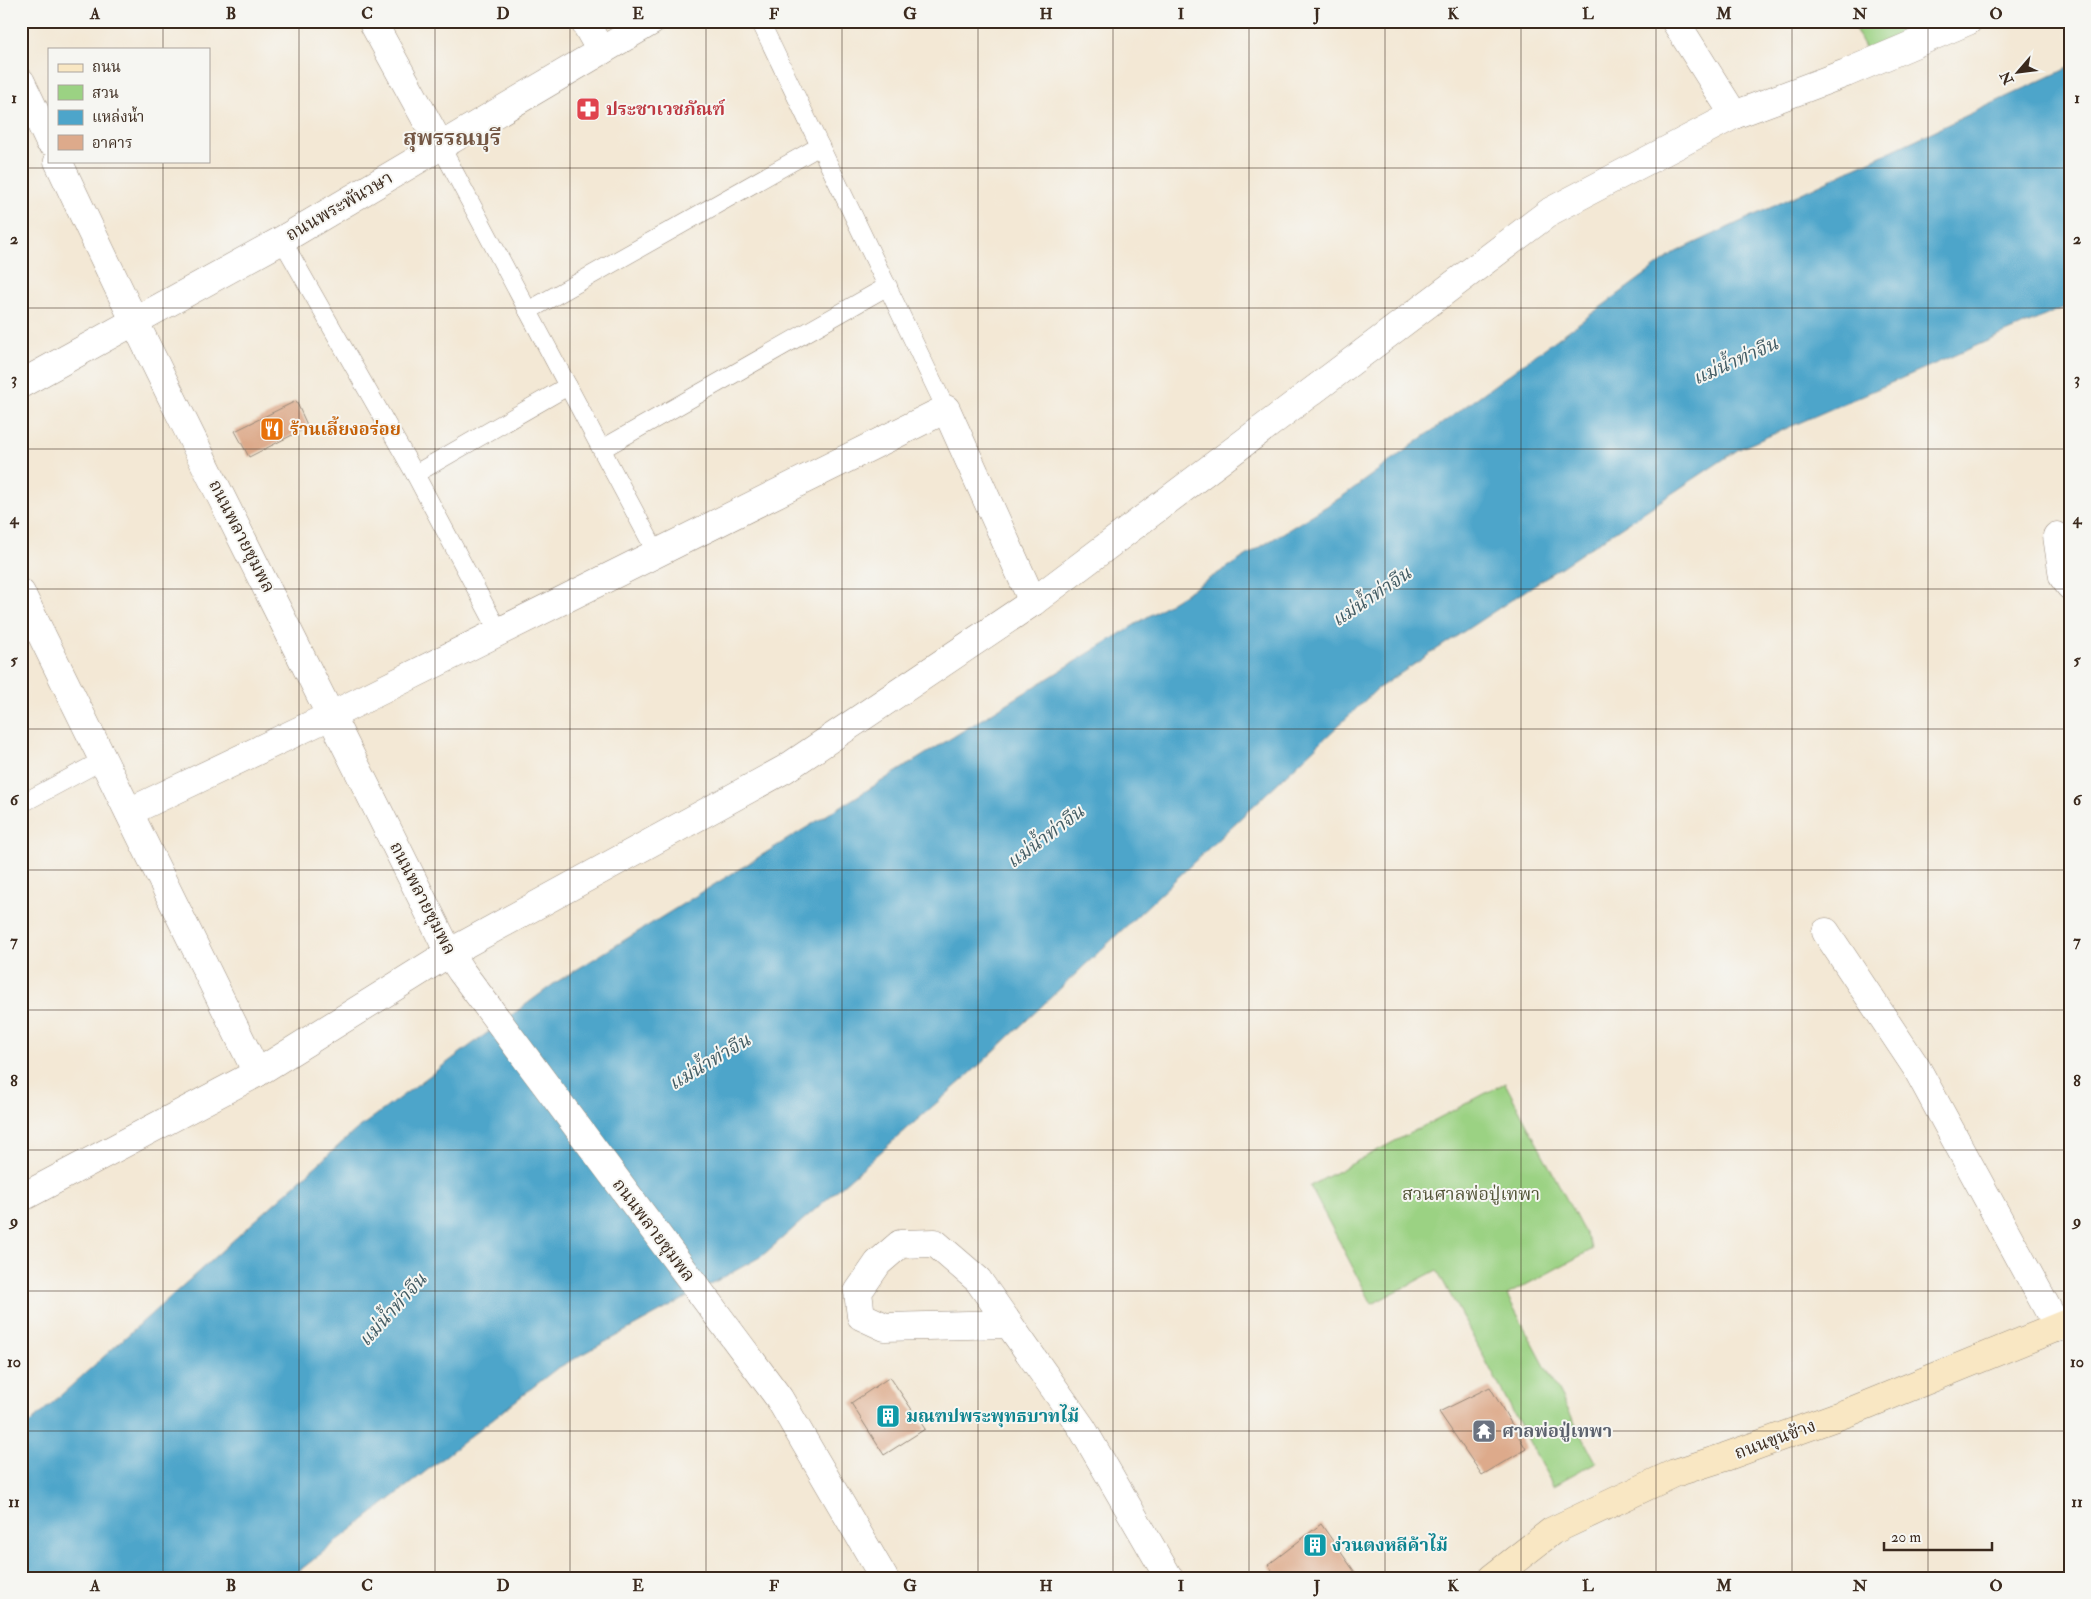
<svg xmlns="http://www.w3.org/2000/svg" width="2091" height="1599" viewBox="0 0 2091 1599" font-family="'IM FELL Double Pica','Noto Serif Thai',serif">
<rect width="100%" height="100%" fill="#f6f6f2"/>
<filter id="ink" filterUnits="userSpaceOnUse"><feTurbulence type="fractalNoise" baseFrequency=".02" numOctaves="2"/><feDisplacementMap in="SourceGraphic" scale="10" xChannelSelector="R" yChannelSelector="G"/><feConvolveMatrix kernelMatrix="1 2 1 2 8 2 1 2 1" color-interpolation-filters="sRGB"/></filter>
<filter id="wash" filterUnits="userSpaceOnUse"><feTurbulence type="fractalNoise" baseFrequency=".0096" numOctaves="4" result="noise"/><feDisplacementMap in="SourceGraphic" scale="20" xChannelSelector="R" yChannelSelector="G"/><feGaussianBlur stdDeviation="1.12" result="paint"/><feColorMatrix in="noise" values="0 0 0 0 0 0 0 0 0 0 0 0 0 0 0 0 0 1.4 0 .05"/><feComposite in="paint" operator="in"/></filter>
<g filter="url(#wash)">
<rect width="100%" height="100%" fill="#f3e8d5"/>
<g fill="#9bd283" stroke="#6b7e50">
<path d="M1851,21h86l-71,28z"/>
<path d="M1505,1083l88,166 -86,46 89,167 -43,24 -116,-216 -65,34 -62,-118z"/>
</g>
<path fill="#4da5ca" stroke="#446874" d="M2070,67v238l-331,144 -362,240 -404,382 -211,185 -206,113 -266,209h-269v-147l335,-301 199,-147 788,-487 333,-244z"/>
<g id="blocks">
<g fill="#ddaa8b">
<path d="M296,401l12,26 -59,30 -14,-26z"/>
<path d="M890,1377l35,52 -41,26 -33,-52z"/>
<path d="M1490,1387l36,62 -44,26 -43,-63z"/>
<path d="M1321,1524l38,54h-81l-10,-13z"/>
</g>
</g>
</g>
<g filter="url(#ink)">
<use href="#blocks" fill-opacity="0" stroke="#97897a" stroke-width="1"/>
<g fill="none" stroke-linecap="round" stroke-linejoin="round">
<g stroke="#97897a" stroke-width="19">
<g id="lane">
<path d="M760,21l186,388"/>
<path d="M441,147l215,405"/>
<path d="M282,240l133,234 84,158"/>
<path d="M528,311l292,-165"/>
<path d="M602,449l286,-163"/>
<path d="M415,474l153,-88"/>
<path d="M21,804l82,-44"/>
</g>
</g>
<g stroke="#97897a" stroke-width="29">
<g id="street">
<path d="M372,21l69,126"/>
<path d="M584,21l17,30"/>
<path d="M1675,21l59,94"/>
<path d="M21,82l28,59"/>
<path d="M58,161c125,267 261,528 391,792l12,18 318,427 105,180"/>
<path d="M21,384l261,-144 370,-219"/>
<path d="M2057,536l6,41 7,9"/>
<path d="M21,593l236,480"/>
<path d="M129,812l203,-97 614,-306 87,193"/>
<path d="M1826,932l90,135 142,261"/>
<path d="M21,1198l236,-125 192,-120 336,-184 248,-167 518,-391 183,-96 112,-42 122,-52"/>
<path d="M1009,1324l-124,3 -24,-11 -3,-24 20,-29 22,-19 35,-1 43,37 104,148 87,150"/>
</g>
</g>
<g stroke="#97897a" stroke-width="29">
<path id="secondary" d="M1492,1578l60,-47 123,-58 50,-16 124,-45 221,-90"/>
</g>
<use href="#lane" stroke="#fff" stroke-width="18"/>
<use href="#street" stroke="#fff" stroke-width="28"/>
<use href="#secondary" stroke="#f9e7c3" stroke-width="28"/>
</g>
</g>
<path fill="none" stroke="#3b2a1e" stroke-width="1" stroke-opacity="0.55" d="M163,21v28M299,21v1557M435,21v1557M570,21v1557M706,21v1557M842,21v1557M978,21v1557M1113,21v1557M1249,21v1557M1385,21v1557M1521,21v1557M1656,21v1557M1792,21v1557M1928,21v1557M163,161v1417M21,168h2049M21,308h2049M21,449h2049M21,589h2049M21,729h2049M21,870h2049M21,1010h2049M21,1150h2049M21,1291h2049M21,1431h2049"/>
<defs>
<g id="pharmacy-square" transform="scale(1.25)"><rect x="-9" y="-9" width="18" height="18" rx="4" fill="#e0444e" stroke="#f6f6f2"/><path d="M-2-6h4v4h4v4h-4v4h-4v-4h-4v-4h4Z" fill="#fff"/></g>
<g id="restaurant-square" transform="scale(1.25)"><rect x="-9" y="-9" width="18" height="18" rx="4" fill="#e8710a" stroke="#f6f6f2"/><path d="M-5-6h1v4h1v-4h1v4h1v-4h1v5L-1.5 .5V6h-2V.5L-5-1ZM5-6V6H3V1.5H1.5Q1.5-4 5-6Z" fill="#fff"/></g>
<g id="building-square" transform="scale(1.25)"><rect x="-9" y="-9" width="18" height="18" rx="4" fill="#0f9aa8" stroke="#f6f6f2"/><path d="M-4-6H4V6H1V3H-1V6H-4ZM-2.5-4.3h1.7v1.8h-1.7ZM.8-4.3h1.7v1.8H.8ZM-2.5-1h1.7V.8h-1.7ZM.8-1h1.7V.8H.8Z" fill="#fff"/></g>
<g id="temple-square" transform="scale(1.25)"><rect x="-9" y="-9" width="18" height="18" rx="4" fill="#6b7280" stroke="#f6f6f2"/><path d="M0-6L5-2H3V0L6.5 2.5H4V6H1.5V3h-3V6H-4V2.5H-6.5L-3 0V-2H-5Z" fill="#fff"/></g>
</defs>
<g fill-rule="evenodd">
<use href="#pharmacy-square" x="588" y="109"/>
<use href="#restaurant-square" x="272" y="429"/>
<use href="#building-square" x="888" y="1416"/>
<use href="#temple-square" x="1484" y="1431"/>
<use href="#building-square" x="1315" y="1545"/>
</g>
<g text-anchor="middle" stroke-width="4" stroke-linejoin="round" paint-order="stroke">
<g font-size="18" font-weight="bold" fill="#be3a42" stroke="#f6f6f2" text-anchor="start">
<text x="606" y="115">ประชาเวชภัณฑ์</text>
</g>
<g font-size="18" fill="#3b2a1e" stroke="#f6f6f2">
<text transform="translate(339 206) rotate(-30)" y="6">ถนนพระพันวษา</text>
<text transform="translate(242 536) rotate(63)" y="6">ถนนพลายชุมพล</text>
<text transform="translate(423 898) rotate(63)" y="6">ถนนพลายชุมพล</text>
<text transform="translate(654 1230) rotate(53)" y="6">ถนนพลายชุมพล</text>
<text transform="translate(1775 1439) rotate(-20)" y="6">ถนนขุนช้าง</text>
</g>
<g font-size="18" font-weight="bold" fill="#c56008" stroke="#f6f6f2" text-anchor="start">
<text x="290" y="435">ร้านเลี้ยงอร่อย</text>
</g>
<g font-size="18" fill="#535437" stroke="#f6f6f2">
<text x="1471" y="1200">สวนศาลพ่อปู่เทพา</text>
</g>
<g font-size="18" font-weight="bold" fill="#0d838f" stroke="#f6f6f2" text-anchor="start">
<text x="906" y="1422">มณฑปพระพุทธบาทไม้</text>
<text x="1332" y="1551">ง่วนตงหลีค้าไม้</text>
</g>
<g font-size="18" font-weight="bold" fill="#5b616d" stroke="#f6f6f2" text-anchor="start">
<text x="1502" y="1437">ศาลพ่อปู่เทพา</text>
</g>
<g font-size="19" font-style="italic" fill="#425b63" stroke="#f6f6f2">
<text transform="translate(1735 360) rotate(-24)" y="7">แม่น้ำท่าจีน</text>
<text transform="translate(1371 596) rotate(-34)" y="7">แม่น้ำท่าจีน</text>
<text transform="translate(1045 836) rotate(-37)" y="7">แม่น้ำท่าจีน</text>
<text transform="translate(709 1061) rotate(-31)" y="7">แม่น้ำท่าจีน</text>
<text transform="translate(392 1309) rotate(-48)" y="7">แม่น้ำท่าจีน</text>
</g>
<g font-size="22" font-weight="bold" fill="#745744" stroke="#f6f6f2">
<text x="452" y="145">สุพรรณบุรี</text>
</g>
</g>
<rect width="2091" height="1599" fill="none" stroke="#f6f6f2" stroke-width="55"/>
<rect x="48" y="48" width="162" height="115" fill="#f6f6f2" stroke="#aba49d"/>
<rect x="58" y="64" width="25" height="8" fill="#f9e7c3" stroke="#aba49d"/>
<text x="92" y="72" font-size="15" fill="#3b2a1e">ถนน</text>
<rect x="58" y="85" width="25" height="15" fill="#9bd283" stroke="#aba49d"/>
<text x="92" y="98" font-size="15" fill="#3b2a1e">สวน</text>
<rect x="58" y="110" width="25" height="15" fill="#4da5ca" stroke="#aba49d"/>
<text x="92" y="122" font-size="15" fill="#3b2a1e">แหล่งน้ำ</text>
<rect x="58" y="135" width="25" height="15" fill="#ddaa8b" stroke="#aba49d"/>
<text x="92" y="148" font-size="15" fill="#3b2a1e">อาคาร</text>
<g transform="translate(2018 72) rotate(242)" stroke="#f6f6f2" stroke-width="4" paint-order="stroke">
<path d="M0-4L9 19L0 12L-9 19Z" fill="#3b2a1e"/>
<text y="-8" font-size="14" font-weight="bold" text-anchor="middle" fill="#3b2a1e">N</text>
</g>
<path d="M1884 1542v8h108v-8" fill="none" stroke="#3b2a1e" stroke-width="2.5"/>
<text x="1891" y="1542" font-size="15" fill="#3b2a1e" stroke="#f6f6f2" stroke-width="4" paint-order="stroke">20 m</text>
<rect x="28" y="28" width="2036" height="1544" fill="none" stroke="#3b2a1e" stroke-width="2"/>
<g font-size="16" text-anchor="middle" font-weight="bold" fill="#3b2a1e">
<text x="95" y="19">A</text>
<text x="231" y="19">B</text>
<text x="367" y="19">C</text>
<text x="503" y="19">D</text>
<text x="638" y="19">E</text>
<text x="774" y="19">F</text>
<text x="910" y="19">G</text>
<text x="1046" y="19">H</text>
<text x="1181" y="19">I</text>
<text x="1317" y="19">J</text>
<text x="1453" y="19">K</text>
<text x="1588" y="19">L</text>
<text x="1724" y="19">M</text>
<text x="1860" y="19">N</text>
<text x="1996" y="19">O</text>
<text x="14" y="103">1</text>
<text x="2077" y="103">1</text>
<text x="14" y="244">2</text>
<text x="2077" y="244">2</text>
<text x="14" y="384">3</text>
<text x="2077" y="384">3</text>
<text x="14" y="524">4</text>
<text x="2077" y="524">4</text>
<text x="14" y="665">5</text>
<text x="2077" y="665">5</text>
<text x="14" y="805">6</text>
<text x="2077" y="805">6</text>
<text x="14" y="946">7</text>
<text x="2077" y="946">7</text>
<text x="14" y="1086">8</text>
<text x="2077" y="1086">8</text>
<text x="14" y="1226">9</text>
<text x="2077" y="1226">9</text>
<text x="14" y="1367">10</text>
<text x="2077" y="1367">10</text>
<text x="14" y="1507">11</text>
<text x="2077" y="1507">11</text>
<text x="95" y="1591">A</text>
<text x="231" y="1591">B</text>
<text x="367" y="1591">C</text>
<text x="503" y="1591">D</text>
<text x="638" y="1591">E</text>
<text x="774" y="1591">F</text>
<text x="910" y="1591">G</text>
<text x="1046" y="1591">H</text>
<text x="1181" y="1591">I</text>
<text x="1317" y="1591">J</text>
<text x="1453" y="1591">K</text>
<text x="1588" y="1591">L</text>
<text x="1724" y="1591">M</text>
<text x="1860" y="1591">N</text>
<text x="1996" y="1591">O</text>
</g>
</svg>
